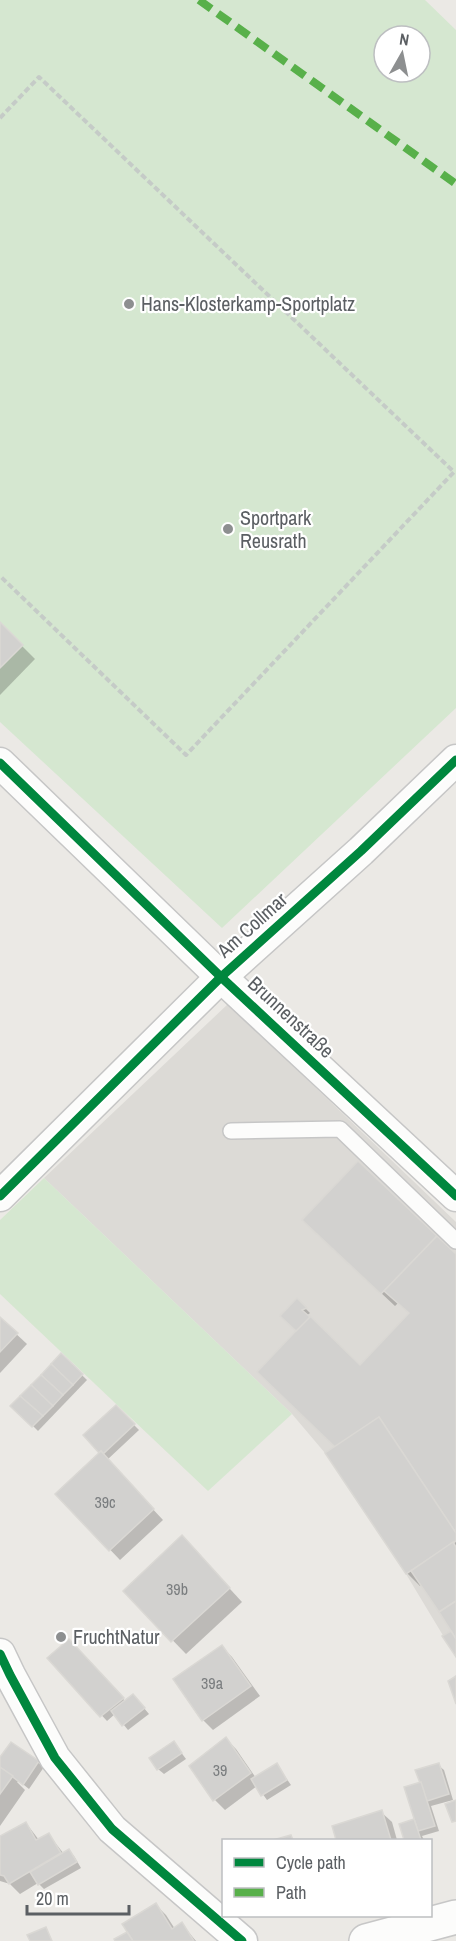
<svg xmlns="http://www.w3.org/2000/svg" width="456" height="1941" viewBox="0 0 456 1941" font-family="'Archivo Narrow',sans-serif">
<rect width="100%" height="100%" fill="#ebe9e5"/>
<path fill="#dcdad6" d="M228,1004l228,218v435l-50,-83 -81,-121 -33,-39 -248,-236z"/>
<g fill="#d5e7d0" fill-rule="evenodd">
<path d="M0,0h425l31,30v678l-234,220 -222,-206zM384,36h36v36h-36z"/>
<path d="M44,1178l248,236 -84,77 -208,-197v-74z"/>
</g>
<g fill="#0003">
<path d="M0,624l35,35 -35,36z"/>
<path d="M358,1163l98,94v397l-4,-23 -30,-46 -2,1 -13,-13 -70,-126 -39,-116 -1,-31 13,13 -4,3 55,51 49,-53 -12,-11 -3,3 -78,-73z"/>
<path d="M0,1319l27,25 -27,29z"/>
<path d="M61,1355l26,25 -49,51 -25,-25z"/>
<path d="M116,1407l23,23 -32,30 56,60 -43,40 -63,-66 45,-41z"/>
<path d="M195,1551l47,51 -56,52 -61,-63z"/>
<path d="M69,1641l57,61 12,-1 11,13 -21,16 -13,-16 -8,7 -58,-62z"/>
<path d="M222,1647l10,10 28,39 -47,34 -10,-10z"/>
<path d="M226,1739l10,10 20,29 21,-13 14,20 -24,15 -10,-14 -32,24 -10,-10 -24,-33z"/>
<path d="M174,1743l12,16 -22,15 -6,-5z"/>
<path d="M11,1744l33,23 -15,22 -10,-8 -2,1 8,8 -25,36v-66z"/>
<path d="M438,1765l6,5 9,30 -22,6 8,25 -17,5 2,4h-18l-5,-15 15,-5 6,-37z"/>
<path d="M381,1812l11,10 5,18h-59l-4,-13z"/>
<path d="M26,1823l13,17 10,-5 15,19 5,-3 5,5 7,12 -37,21 -6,-6 -18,11 -10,-10 -10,-3v-43z"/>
<path d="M156,1905l10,10 9,14 7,-5 14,17h-79l10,-7 5,5z"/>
</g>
<g fill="#d2d1cf" stroke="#dad8d4" stroke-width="1.5">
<path d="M0,622l23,23 -23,23z"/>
<path d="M358,1161l79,75 -56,58 -79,-74z"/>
<path d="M437,1236l19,18v279l-77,-116 -44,30 -78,-75 53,-56 50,49 49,-52 -25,-22z"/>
<path d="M297,1298l10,10 -5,2 8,7 -14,14 -16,-15z"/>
<path d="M0,1317l18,16 -18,19z"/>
<path d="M61,1353l22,21 -10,11 -22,-21z"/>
<path d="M51,1364l22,21 -10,10 -22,-20z"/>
<path d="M41,1375l22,20 -10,11 -22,-21z"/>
<path d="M31,1385l22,21 -10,10 -23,-20z"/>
<path d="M20,1396l23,20 -11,11 -22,-21z"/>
<path d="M116,1405l19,19 -32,30 -2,-3 -2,2 -16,-18z"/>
<path d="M379,1417l77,116v8l-50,33 -81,-121z"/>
<path d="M101,1451l53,58 -45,42 -54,-57z"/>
<path d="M182,1535l48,53 -59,54 -48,-51z"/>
<path d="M453,1542l3,5v54l-17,11 -28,-41z"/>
<path d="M456,1601v38l-17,-27z"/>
<path d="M451,1631l5,8v18l-14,-21z"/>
<path d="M69,1639l55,59 -24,19 -53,-59z"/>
<path d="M222,1645l29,41 -49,35 -29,-42z"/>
<path d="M456,1676v28l-8,-23z"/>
<path d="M133,1694l12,14 -23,18 -11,-15z"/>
<path d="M226,1737l25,36 -38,28 -24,-35z"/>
<path d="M174,1741l8,12 -25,17 -8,-12z"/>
<path d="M11,1742l28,19 -16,24 -23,-18v-10z"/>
<path d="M277,1763l10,17 -26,16 -10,-17z"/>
<path d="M439,1763l10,31 -22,7 -12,-31z"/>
<path d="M0,1767l13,9 -13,18z"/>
<path d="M421,1782l14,44 -17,5 -14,-44z"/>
<path d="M456,1800v21l-4,1 -7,-18z"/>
<path d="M382,1810l9,30h-55l-4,-14z"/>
<path d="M414,1819l7,21h-17l-5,-16z"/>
<path d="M26,1822l10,18 13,-7 12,20 -52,31 -5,-8 -4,-1v-39z"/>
<path d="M291,1835l2,5h-20z"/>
<path d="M69,1849l8,13 -39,23 -8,-13z"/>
<path d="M156,1903l16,26 10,-7 12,19h-61l-11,-17z"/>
<path d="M46,1927l6,14h-22l-3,-6z"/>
<path d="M127,1932l6,9h-18l-1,-2z"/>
</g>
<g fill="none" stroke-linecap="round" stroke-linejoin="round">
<g stroke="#c6c6c6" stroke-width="18">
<path id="lane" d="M231,1131l109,-2 116,112"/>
</g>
<g stroke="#c6c6c6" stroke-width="33">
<g id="street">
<path d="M0,763l221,214 235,219"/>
<path d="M0,1196l221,-219 140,-126 95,-91"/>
<path d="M0,1654l10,21 45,83 57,71 130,112"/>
</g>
</g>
<g stroke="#c7c7c7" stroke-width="36">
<path id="secondary" d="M366,1941l90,-24"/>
</g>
<path stroke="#c5cbc7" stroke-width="4" stroke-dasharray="6 3" stroke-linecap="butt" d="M0,118l39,-41 415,395 -268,283 -186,-179"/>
<use href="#lane" stroke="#fcfcfb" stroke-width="15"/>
<use href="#street" stroke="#fcfcfb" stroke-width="30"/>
<use href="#secondary" stroke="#fcfcfb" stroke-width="33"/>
<path stroke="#58b04a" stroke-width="8" stroke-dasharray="15 8" stroke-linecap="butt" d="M199,0l257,184"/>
<g stroke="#fff" stroke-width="13">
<g id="cycleway">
<path d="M0,763l221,214 235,219"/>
<path d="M0,1196l221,-219 140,-126 95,-91"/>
<path d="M0,1654l10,21 45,83 57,71 130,112"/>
</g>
</g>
<use href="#cycleway" stroke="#00873e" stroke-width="9"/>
</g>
<g fill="#8d8f90" stroke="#fff" stroke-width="2">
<circle cx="129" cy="304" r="6"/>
<circle cx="228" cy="529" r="6"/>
<circle cx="61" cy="1637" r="6"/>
</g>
<g text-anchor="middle" stroke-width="4.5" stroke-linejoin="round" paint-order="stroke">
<g font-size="16" fill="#7a7d7f">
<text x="105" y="1508">39c</text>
<text x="177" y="1595">39b</text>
<text x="212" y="1689">39a</text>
<text x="220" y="1776">39</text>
</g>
<g font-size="20" fill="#5b5f63" stroke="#fff" text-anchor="start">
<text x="141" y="311">Hans-Klosterkamp-Sportplatz</text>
<text x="240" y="525">Sportpark<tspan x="240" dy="23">Reusrath</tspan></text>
<text x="73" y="1644">FruchtNatur</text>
</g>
<g font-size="20" fill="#5b5f63" stroke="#fff">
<text transform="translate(252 925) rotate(-42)" y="7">Am Collmar</text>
<text transform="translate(291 1017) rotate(43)" y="7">Brunnenstraße</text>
</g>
</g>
<rect x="222" y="1839" width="210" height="78" fill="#ffffff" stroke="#bdbfc1" stroke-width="1.5"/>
<rect x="234" y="1858" width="30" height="9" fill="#00873e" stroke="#bdbfc1" stroke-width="1.5"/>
<text x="276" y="1869" font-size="18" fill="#5b5f63">Cycle path</text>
<rect x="234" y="1888" width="30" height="9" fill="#58b04a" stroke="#bdbfc1" stroke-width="1.5"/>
<text x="276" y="1899" font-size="18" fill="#5b5f63">Path</text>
<g transform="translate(402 54) rotate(9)"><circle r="28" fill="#ffffff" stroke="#bdbfc1" stroke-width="1.5"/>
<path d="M0-4.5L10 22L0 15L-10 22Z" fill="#8d8f90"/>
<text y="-9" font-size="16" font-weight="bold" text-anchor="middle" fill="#5b5f63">N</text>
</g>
<path d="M27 1905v9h102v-9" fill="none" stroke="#5b5f63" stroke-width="3"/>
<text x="36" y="1905" font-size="18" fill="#5b5f63" stroke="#ffffff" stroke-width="4.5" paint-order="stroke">20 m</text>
</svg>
